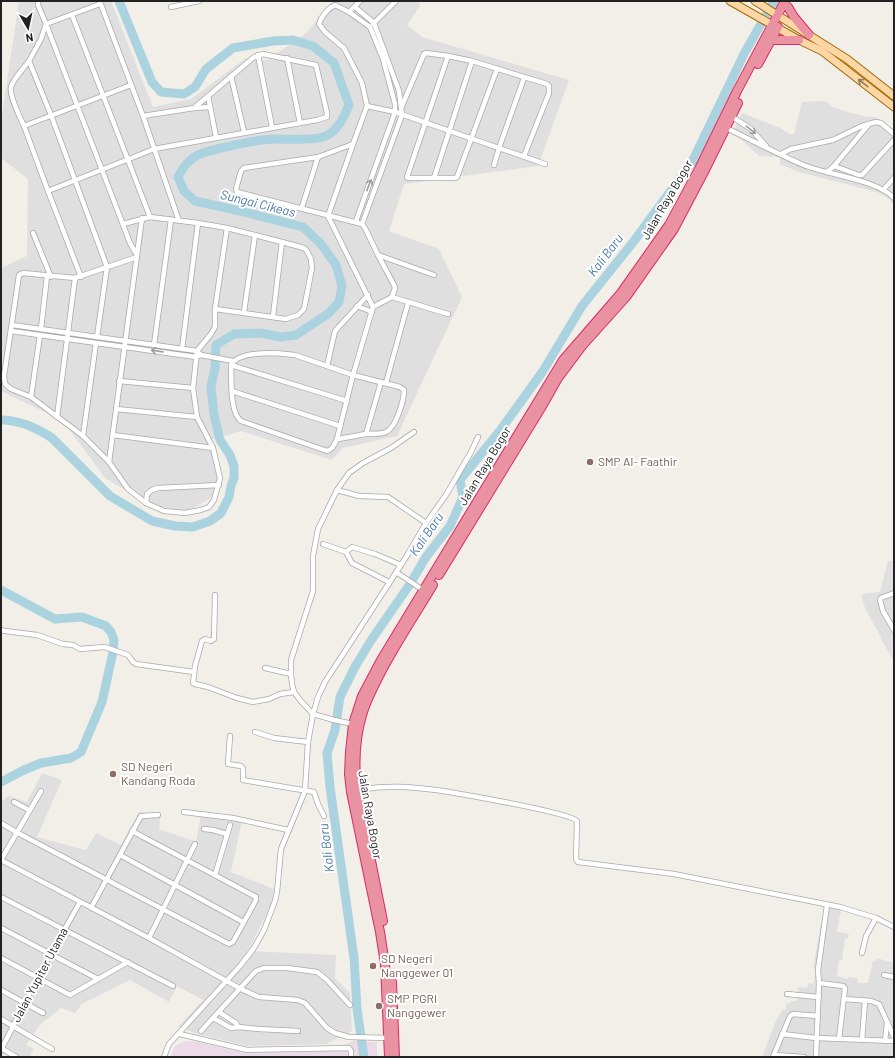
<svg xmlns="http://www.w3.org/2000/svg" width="895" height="1058" viewBox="0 0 895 1058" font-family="Barlow,sans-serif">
<rect width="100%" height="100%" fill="#f2efe9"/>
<g fill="#e0dfdf">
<path d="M19,1h92l42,106 38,-8 55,-41 21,2 37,-25 30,-34h84l2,5 -13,19 15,12 147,43 -31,86 -134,18 -15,47 50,18 23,48 -65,139 -54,12 -11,12 -91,-29 -31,9 10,37 -9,21 -23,13 -34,-5 -48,-27 -44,-59 -61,-29v-123l26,-12 1,-77 -27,-21v-36z"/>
<path d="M821,101l5,1 7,5 15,5 20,5h8l18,15v74l-6,-8 -8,-5 -81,-21 -19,-8v-7l-21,-1 -17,-16 -10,-6 10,-21 36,14 12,7h4l8,-32z"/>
<path d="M888,561h6v101l-29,-54 -4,-14 19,-2z"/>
<path d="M42,773l20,7 -25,57 49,13 10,-17 25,12 18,-33 22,2 -2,15 37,13 5,-28 41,7 -11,51 43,17 -3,16 -23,46 88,4 -1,23 15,15 2,38 -26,13 -79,2 -49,-12 -20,-7 25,-27 -26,-14 -8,16 -39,-22 -48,24 -7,9 -14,-5 -21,17 -14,20 8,4 -5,8h-20l-5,-3 -3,3v-255l8,-6 18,6z"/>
<path d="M824,907l17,2 -4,23 12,2 -1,4 -3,1 -3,21h-3l-2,16 11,3v-2l9,1 1,5h10l5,-22h3v-3l18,5v94h-132l12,-32 8,-15 4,-1v-6h4l1,-2h6l1,-14 9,1 1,-5 6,1 2,-15 -3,-1z"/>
</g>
<path fill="#ebdbe8" d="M185,1041l14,1 45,11 77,-2 17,-4 15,-6 24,1v15h-207l5,-11z"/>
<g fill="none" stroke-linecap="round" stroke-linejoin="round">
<g stroke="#aad3df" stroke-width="9">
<path d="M1,420c18,0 36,8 51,18l58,58 42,25 23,5 18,1 17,-6 11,-8 8,-16 2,-11 3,-8v-12l-4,-11 -10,-15 -6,-25 -3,-28 4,-19 1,-23 18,-11 26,-1 21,4 15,-2 33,-22 10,-11 3,-16 -6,-21 -15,-21 -18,-17 -63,-16 -45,-10 -11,-10 -6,-14c5,-9 9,-16 18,-21 9,-6 66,-17 78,-17 12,0 42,2 52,-3 13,-6 18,-20 23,-31l-15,-42 -21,-17 -20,-6 -20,1 -40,7 -27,21 -11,18 -11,7 -23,-2 -9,-10 -33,-81"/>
<path d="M1,590l54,29 27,-2 24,9 5,6 3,8 -1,12 -11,50 -21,50 -10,6 -30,5 -17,7 -23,12"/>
<path d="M364,1057l-7,-48 -3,-51 -24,-171 -3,-34 8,-23 5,-33 16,-32 16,-26 38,-55 16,-27 24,-31 13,-29 -3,-17 42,-52 41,-57 39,-65 52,-65 58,-79 52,-108 30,-53"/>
</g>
<g stroke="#a9a9a9" stroke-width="6">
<g id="street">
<path d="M38,1v4l8,19 84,219 7,12"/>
<path d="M100,2l43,114 36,105"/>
<path d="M171,7l28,-6"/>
<path d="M355,7l19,16 25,68 3,24 -40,109"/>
<path d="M349,12l11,-11"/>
<path d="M72,15l78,202"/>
<path d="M373,24l23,-23"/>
<path d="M258,55l14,72"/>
<path d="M448,56l-41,121 1,1h47l2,-1 40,-108"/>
<path d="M287,58l13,65"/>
<path d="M29,61c-5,7 -16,18 -18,26 -2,9 9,30 13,39l107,-41"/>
<path d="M231,76l13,56"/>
<path d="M208,96l8,41"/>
<path d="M367,106l28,6 150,52"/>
<path d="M194,108l16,-1"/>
<path d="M401,108l23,-54 2,-1 22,3 24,5 75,23 2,2v7l-25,63"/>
<path d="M731,116l20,13 15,17"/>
<path d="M24,126l24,65"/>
<path d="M726,128c26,12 53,27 80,38 24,9 71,14 88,32"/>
<path d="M353,144l-25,72 45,91"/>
<path d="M781,154l10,-5 42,-9 29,-14 14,-4 5,1 13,11"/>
<path d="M494,165l5,-17 25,-70"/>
<path d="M834,166l25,9h3l32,-35"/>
<path d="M827,172l7,-6 35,-42"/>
<path d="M434,178l38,-117"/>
<path d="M883,190l11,-12"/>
<path d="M302,207l16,-50"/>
<path d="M123,224l27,-7 48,6 29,5 55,14 22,6 3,3 4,8 1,9 -8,41 -6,6 -12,4 -71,-10"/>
<path d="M33,233l18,44"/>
<path d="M378,255l56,20"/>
<path d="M81,277l-33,-86 106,-42 163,-29 10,-3v-4l-11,-48 -53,-11 -9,3 -60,51 -51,8"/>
<path d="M75,278l-52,-5 -4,2 -15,101 1,8 6,5 20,8 52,39 26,26 19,27 18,14 18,8 21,2 16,-3 8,-3 5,-7 6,-22 -7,-30 -16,-31 -4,-29 4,-37 14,-17 4,-7v-18l12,-81"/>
<path d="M392,297l56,17"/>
<path d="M357,306l15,6"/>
<path d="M244,312l11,-77"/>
<path d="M273,316l9,-74"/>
<path d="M41,329l6,-53"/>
<path d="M11,331l185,26 5,-2 -4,-4 -185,-26"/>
<path d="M97,337l10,-70 -56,-152 -22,-54 12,-22 5,-15 54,-20"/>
<path d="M154,345l17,-125"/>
<path d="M182,349l16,-126"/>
<path d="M275,353l20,2 58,20 47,12 4,3c0,10 -8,38 -18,42 -6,3 -14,1 -21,2 -10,2 -19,4 -28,5 -3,6 -4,10 -10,12l-86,-30c-12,-10 -9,-41 -10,-56 7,-13 32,-11 44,-12z"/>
<path d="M201,355l32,6"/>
<path d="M231,365l116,36"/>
<path d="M327,366l8,-35 33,-36"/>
<path d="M119,381l74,7"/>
<path d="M386,383l22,-80"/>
<path d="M232,391l108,35"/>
<path d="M31,397l9,-62"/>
<path d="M116,409l81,8"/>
<path d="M57,417l18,-139 62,-21"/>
<path d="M366,434l15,-52"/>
<path d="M113,435l100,13"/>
<path d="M83,436l13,-93"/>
<path d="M337,439l16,-64 20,-68 19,-10 3,-9 -1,-3 -16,-30 -13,-27 -3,-4 -125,-32 -1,-3 5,-18 3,-3 74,-11 35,-13 14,-38 -5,-23 -18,-35 -19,-16 -6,-8c2,-7 9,-16 16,-19l14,7 21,15 13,32 12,45v8l-39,109"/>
<path d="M109,462l33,-244"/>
<path d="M337,490l22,6 29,1 38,26"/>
<path d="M146,503l1,-9 5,-4 6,-2 61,-3"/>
<path d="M323,544l23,8 6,11 37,19"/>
<path d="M346,552l6,-5 23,7 26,11"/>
<path d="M396,572l27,18"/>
<path d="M894,593l-13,5 -1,2 3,11 11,19"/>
<path d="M215,595l-1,44 -3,2 -6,-2 -3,2 -7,25 -2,17 2,1 13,3 29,11 16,4 16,-3 11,-5 14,-2"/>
<path d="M1,630l4,1 32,4 26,9 10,1 7,4 25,-2 23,8 5,7 3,2 58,8"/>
<path d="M265,668l26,6"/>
<path d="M353,724l-19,-4 -21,-6 -13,-14 -6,-8 -2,-8 -1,-10v-14l22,-69v-35l5,-27 19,-39 12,-17 14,-10 28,-15 23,-16"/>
<path d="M255,732l19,6 34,4"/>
<path d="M230,736l-2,28 13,2 2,2v12l71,12 4,12 6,12"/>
<path d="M357,790c18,-3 42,-4 60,-2 20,1 152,24 160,33l-1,38 2,3 96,12 166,33 36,11 18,9"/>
<path d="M41,791l-40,69 148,78 92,51 18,8 39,3 7,3 22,25 8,5 14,4 40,1"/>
<path d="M14,802l15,8"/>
<path d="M184,812l49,6 55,12"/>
<path d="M1,823l15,9 213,112 4,-2 23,-42v-3l-124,-66"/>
<path d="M204,829l9,1 14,4"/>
<path d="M120,855l123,67"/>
<path d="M215,875l15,-50"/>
<path d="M1,897l172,89"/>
<path d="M91,908l50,-92 17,-1"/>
<path d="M1,928l97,51"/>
<path d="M149,938l46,-94"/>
<path d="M862,953l4,-17 10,-18"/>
<path d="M1,958l69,37 58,-33"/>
<path d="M884,975l10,2"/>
<path d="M819,983l24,3 2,2 -6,51"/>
<path d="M1,990l42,23"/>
<path d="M787,994l32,3"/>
<path d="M844,999l27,2 8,3 15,33"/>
<path d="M219,1012l17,11 2,4"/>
<path d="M213,1018l18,10 7,-1 21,2 39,2"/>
<path d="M1,1019l51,30"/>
<path d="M201,1031l55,-60 8,-3h23l30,4 10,8 23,25"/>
<path d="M180,1034l67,16 102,-2 2,3v6"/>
<path d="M782,1034l34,4 78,3"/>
<path d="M862,1040l3,-39"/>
<path d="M885,1041l2,-18"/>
<path d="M1,1048l15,9"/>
<path d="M1,1050l37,-73 42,-75"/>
<path d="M774,1055l30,2"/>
<path d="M164,1057l5,-13 71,-78 14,-18 10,-18 11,-29 2,-9 4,-43 24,-58 3,-49 5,-28 5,-17 7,-15 83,-128 18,-31 20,-28 25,-43 7,-15"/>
<path d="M773,1057l17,-41 3,-2 25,2"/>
<path d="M816,1057l3,-74 -1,-13 9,-65"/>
</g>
</g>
<g stroke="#a06b00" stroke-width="9">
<g id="primary">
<path d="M730,1l69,39 23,11 72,56"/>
<path d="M755,1l92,58 47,37"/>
</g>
</g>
<g stroke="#dc2a67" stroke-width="10">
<g id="highway">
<path d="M788,7l6,10 15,18"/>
<path d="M771,40h28"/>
<path d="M758,64l20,-37"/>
<path d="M439,575l102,-167 17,-30 24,-32 44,-49 48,-68 30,-57 34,-69"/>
<path d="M383,921l-26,-131c-3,-26 -2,-53 6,-78 4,-13 10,-24 16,-36 16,-31 36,-61 54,-91"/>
<path d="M392,982l3,75"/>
<path d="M389,1057l-4,-93 -5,-32 -29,-140 -2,-18 1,-22 3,-28 9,-28 19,-36 182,-300 58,-67 48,-68 30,-56 38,-78 48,-90"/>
</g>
</g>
<use href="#street" stroke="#fff" stroke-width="4.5"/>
<use href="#primary" stroke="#fcd6a4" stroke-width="7"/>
<use href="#highway" stroke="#e892a2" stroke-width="8"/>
</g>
<defs><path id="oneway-shaft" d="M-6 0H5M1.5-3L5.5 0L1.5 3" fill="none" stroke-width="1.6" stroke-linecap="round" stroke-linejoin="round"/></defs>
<use stroke="#8f7c63" href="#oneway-shaft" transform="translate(863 83) rotate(-142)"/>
<g stroke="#9c9c9c">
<use href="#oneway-shaft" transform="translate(751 130) rotate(39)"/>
<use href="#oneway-shaft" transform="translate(369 185) rotate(-70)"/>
<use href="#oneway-shaft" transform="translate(157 351) rotate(-172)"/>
</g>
<g fill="#8d6e63" stroke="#fff" stroke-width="1.5">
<circle cx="590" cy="462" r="4"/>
<circle cx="113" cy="774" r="4"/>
<circle cx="373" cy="966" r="4"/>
<circle cx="379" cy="1006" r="4"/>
</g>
<g text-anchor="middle" stroke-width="4" stroke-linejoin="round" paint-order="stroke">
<g font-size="12" fill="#222" stroke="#fff">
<text transform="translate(667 200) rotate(-60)" y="4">Jalan Raya Bogor</text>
<text transform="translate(485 466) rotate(-59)" y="4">Jalan Raya Bogor</text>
<text transform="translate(370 815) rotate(80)" y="4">Jalan Raya Bogor</text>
<text transform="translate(40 975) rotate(-62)" y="4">Jalan Yupiter Utama</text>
</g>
<g font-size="12" fill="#785e54" stroke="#fff" text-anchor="start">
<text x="598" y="466">SMP Al- Faathir</text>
<text x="121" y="771">SD Negeri<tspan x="121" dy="14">Kandang Roda</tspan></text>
<text x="381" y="963">SD Negeri<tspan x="381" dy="14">Nanggewer 01</tspan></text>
<text x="387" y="1003">SMP PGRI<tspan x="387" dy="14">Nanggewer</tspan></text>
</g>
<g font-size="13" font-style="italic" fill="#4a7aab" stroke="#fff">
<text transform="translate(258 203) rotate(14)" y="5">Sungai Cikeas</text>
<text transform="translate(605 255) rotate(-53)" y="5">Kali Baru</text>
<text transform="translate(426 534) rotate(-55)" y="5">Kali Baru</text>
<text transform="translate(326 848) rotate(-97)" y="5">Kali Baru</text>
</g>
</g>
<rect width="895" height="1058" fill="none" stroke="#222222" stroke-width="4"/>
<g transform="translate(28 28) rotate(171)" stroke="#ffffff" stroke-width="3" paint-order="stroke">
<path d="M0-3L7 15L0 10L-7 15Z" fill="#222222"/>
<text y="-6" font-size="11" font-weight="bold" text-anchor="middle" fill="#222222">N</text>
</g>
</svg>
